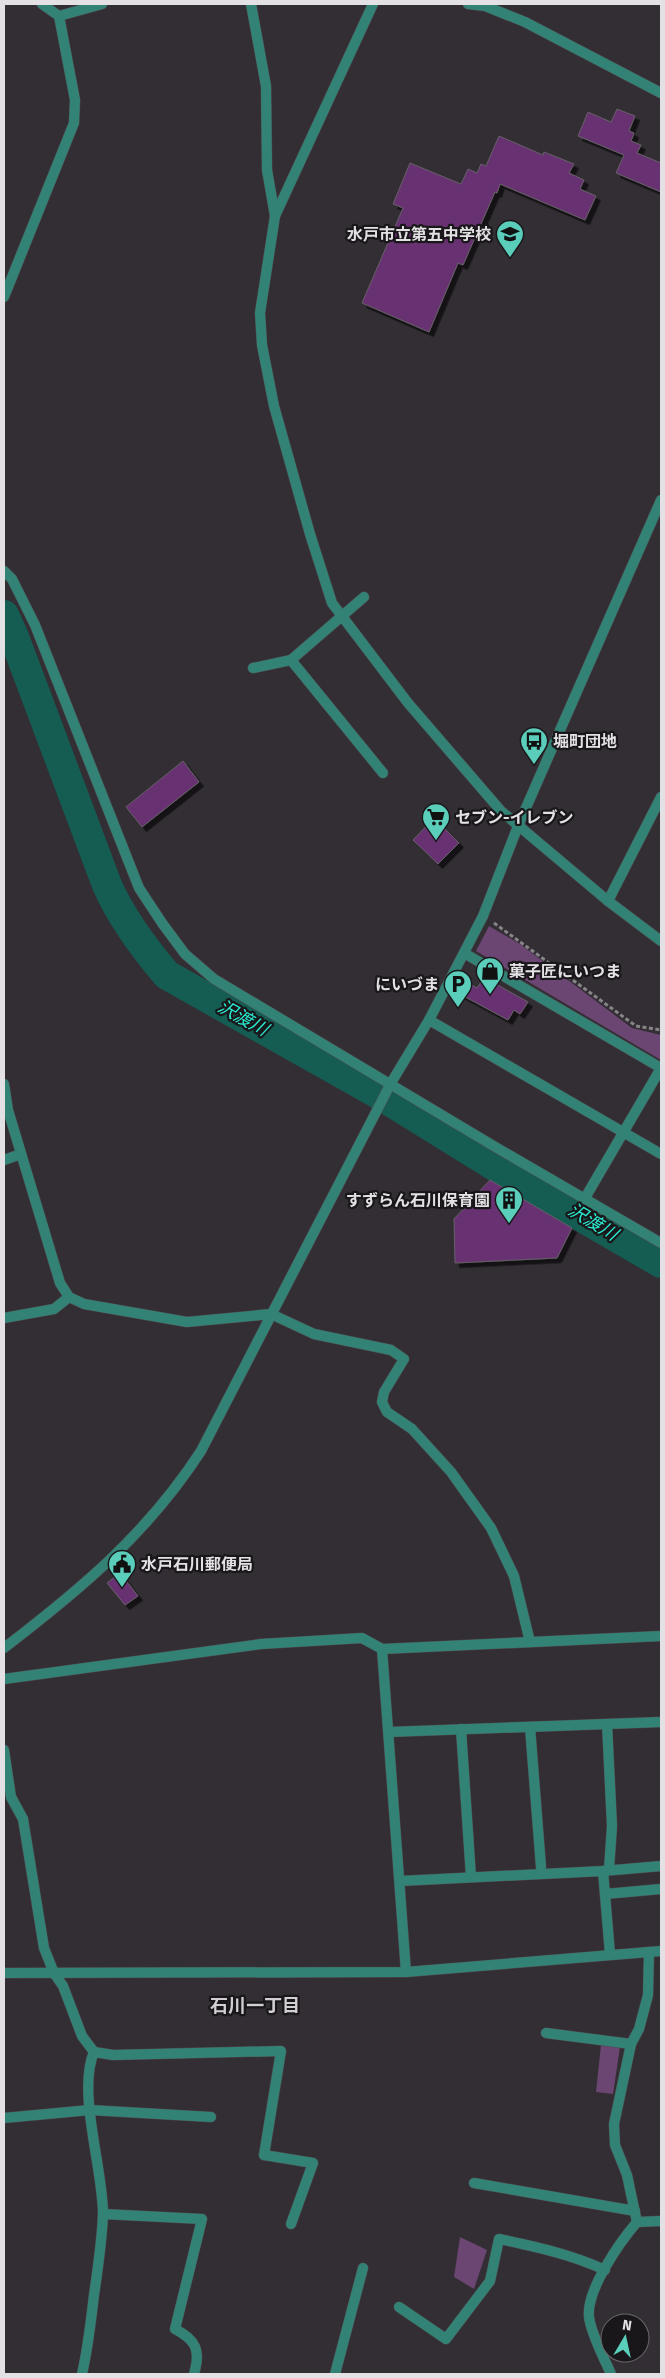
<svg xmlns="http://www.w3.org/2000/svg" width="665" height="2378" viewBox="0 0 665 2378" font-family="'Fira Sans','Noto Sans JP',sans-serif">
<defs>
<filter id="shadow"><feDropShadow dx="4.5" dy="4.5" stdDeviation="0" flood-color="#0009"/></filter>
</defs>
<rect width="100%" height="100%" fill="#322e33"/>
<g fill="#6c4673">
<path d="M489,926l31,18 112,84 29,7v25l-185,-109z"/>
<path d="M601,2045l19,2 -7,47 -17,-2z"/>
<path d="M460,2237l27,13 -13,39 -20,-12z"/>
</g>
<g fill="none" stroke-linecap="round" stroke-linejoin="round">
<path stroke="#155d53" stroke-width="30" d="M4,615l10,22 93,248c15,34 36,62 60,90l213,120 121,75 160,93"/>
</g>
<g fill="#683372" stroke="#656066" filter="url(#shadow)">
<path d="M617,109l18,7 -6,15 5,2 -3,8 10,4 -4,8 24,10v29l-45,-19 8,-18 -46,-19 10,-24 23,10z"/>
<path d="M499,136l44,19 1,-3 30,12 -5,9 15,7 -4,9 16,7 -11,24 -85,-36 -3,9 -2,-1 -32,73 -5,-2 -29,69 -67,-29 41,-95 -10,-4 17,-41 51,21 7,-15 9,4 4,-9 5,2z"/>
<path d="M183,761l16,21 -57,45 -16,-20z"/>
<path d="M434,818l25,25 -21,21 -25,-24z"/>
<path d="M483,979l10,6 1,-2 34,19 -8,12 -6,-4 -6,10 -52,-28 7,-12 14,8z"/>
<path d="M490,1180l82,48 -15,30 -102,5 -1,-44z"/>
<path d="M120,1573l18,23 -13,9 -18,-22z"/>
</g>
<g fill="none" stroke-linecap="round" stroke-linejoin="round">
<g stroke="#4e4b4f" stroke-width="11">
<g id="service">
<path d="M364,597l-73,63 92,113"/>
<path d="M253,668l38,-8"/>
<path d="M608,901l53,-104"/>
<path d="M271,1314l43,20 77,16 13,9 -20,33 -2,10 5,10 25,17 39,43 40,56 23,48 16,66"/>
<path d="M530,1727l11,140"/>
<path d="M461,1729l10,148"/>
<path d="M4,2118l86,-8 121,7"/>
<path d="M264,2155l49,8 -22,61"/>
<path d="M474,2183l161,28"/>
<path d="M335,2374l28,-106"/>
</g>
</g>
<g stroke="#4e4b4f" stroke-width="11">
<g id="minor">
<path d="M251,4l15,82 1,84 8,46"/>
<path d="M373,4l-98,212 -15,97 2,32 12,61 36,128 22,69 76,100 93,108 107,90 53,40"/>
<path d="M468,4l17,2 40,16 136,71"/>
<path d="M59,16l43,-12"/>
<path d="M4,297l70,-174 1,-23 -16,-84 -17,-12"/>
<path d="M464,953l197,115"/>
<path d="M429,1020l232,134"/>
<path d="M4,1160l17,-6"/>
<path d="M585,1198l76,-130"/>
<path d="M4,1318l50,-9 15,-12"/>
<path d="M382,1649l24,323"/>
<path d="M4,1679l257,-35 101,-6 20,11 279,-13"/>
<path d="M607,1724l5,102 -3,43"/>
<path d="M389,1732l272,-10"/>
<path d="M4,1750l7,47 12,22 21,129 10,25 9,13 19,50 12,16c-17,40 9,116 9,162 -1,27 -5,54 -9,81 -3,26 -6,53 -12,79"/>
<path d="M603,1871l7,83"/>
<path d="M400,1881l203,-10 58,-5"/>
<path d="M605,1894l56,-5"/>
<path d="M546,2033l85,11"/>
<path d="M94,2052l19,3 168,-4 -17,104"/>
<path d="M103,2214l99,5 -27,110c21,11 26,21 19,45"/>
<path d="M637,2222l-10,-47 -12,-30 -1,-21 17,-80 8,-15 9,-34 1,-43"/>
<path d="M399,2307l47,32 44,-58 9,-42c37,8 71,15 106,31"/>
<path d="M611,2374c-7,-16 -20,-40 -22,-57 -3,-27 31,-75 48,-95l24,-1"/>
</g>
</g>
<g stroke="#4e4b4f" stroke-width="11">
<g id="tertiary">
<path d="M4,571l8,8 23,46 104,263 23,35 23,31 29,25 283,169 164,95"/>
<path d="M4,1084l4,26 52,173 9,14 15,7 103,18 84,-8"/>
<path d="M4,1648c77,-59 143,-114 197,-197l190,-368 38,-63 54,-104 35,-90 143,-326"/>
<path d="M4,1973l402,-1 255,-21"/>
</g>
</g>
<path stroke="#878488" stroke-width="3" stroke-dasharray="4 2.5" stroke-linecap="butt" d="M494,923l142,103 25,4"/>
<use href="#service" stroke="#338276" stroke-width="10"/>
<use href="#minor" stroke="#338276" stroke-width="10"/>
<use href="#tertiary" stroke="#338276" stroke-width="10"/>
</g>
<defs>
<g id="school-pin" transform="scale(1.4375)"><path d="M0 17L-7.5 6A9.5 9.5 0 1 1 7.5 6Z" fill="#5bcebb" stroke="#191719"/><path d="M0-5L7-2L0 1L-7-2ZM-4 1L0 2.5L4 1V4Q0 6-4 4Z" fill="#111"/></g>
<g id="bus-pin" transform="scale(1.4375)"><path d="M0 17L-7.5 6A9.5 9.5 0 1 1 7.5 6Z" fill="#5bcebb" stroke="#191719"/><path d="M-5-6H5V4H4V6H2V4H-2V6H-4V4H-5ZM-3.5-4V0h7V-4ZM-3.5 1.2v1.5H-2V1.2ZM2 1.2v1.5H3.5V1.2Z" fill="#111"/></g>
<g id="supermarket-pin" transform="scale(1.4375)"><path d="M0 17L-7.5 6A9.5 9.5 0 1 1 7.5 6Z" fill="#5bcebb" stroke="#191719"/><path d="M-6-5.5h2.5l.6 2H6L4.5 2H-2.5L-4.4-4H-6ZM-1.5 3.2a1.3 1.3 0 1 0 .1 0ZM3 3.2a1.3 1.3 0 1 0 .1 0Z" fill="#111"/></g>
<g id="shop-pin" transform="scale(1.4375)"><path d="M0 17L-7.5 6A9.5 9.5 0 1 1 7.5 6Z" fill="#5bcebb" stroke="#191719"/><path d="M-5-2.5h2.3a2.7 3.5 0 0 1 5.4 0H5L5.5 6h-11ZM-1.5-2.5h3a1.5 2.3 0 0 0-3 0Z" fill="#111"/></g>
<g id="parking-pin" transform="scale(1.4375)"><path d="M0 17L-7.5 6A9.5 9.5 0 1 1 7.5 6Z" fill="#5bcebb" stroke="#191719"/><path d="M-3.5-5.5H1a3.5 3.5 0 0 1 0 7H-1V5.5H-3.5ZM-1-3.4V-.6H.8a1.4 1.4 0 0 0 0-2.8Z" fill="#111"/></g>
<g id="building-pin" transform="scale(1.4375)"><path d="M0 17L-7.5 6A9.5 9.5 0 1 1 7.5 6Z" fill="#5bcebb" stroke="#191719"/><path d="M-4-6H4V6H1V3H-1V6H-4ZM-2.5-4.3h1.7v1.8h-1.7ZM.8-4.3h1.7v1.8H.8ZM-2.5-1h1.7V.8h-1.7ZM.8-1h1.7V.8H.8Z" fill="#111"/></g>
<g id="civic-pin" transform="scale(1.4375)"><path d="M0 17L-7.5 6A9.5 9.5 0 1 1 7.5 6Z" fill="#5bcebb" stroke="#191719"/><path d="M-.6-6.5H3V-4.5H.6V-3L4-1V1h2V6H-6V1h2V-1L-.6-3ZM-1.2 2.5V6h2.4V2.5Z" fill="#111"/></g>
</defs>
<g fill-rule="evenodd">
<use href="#school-pin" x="510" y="234"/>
<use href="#bus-pin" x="534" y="741"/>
<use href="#supermarket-pin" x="436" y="817"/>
<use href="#shop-pin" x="490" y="971"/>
<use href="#parking-pin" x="458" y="984"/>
<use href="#building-pin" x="509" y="1200"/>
<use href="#civic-pin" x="122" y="1564"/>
</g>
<g text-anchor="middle" stroke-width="4.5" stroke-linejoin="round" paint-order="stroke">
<g font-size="16" font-weight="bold" fill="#e4e1e4" stroke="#191719" text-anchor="start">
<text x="491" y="240" text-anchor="end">水戸市立第五中学校</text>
<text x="553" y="747">堀町団地</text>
<text x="455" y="823">セブン-イレブン</text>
<text x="509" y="977">菓子匠にいつま</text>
<text x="439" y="990" text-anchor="end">にいづま</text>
<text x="490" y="1206" text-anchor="end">すずらん石川保育園</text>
<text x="141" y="1570">水戸石川郵便局</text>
</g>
<g font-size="18" font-style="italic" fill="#29edd3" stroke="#191719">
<text transform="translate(243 1018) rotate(29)" y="6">沢渡川</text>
<text transform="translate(593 1222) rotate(31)" y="6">沢渡川</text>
</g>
<g font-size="18" font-weight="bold" fill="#d3cdd4" stroke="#191719">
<text x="255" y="2012">石川一丁目</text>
</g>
</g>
<rect width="665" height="2378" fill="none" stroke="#e4e1e4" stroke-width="10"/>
<g transform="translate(625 2338) rotate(9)"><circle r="24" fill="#191719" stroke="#6a686a"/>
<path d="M0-4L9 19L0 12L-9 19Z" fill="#5bcebb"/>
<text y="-8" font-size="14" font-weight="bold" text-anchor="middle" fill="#e4e1e4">N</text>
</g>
</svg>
